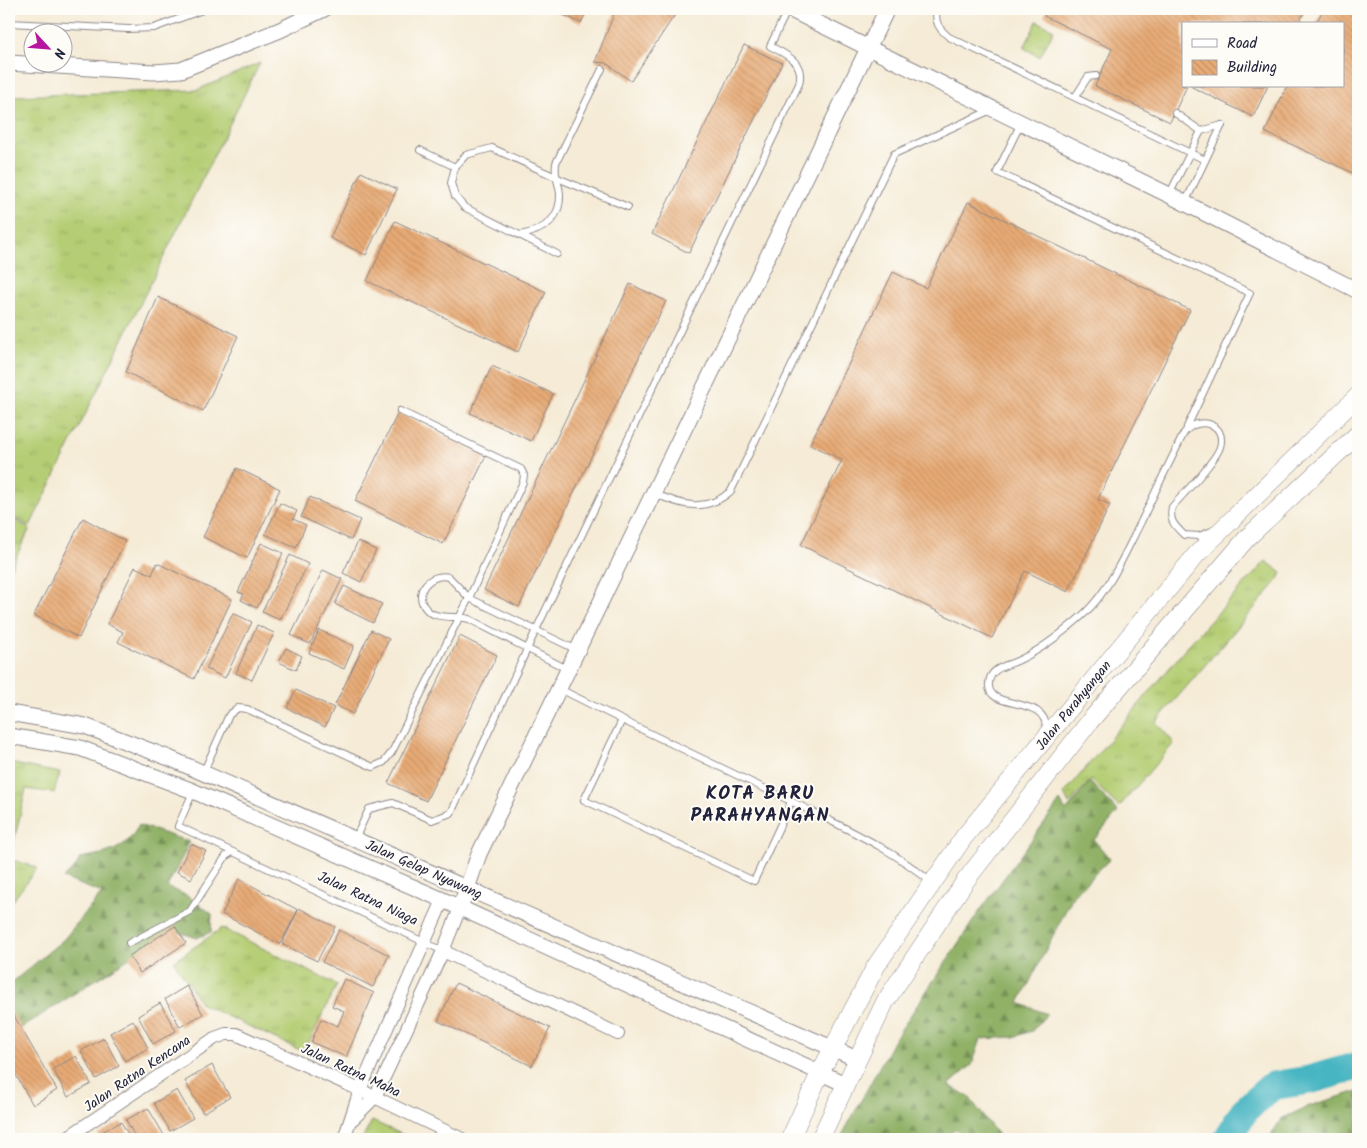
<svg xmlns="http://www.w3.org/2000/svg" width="1367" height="1148" viewBox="0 0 1367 1148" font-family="Kalam,sans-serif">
<defs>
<pattern id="grass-tufts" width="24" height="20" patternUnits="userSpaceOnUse" patternTransform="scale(1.25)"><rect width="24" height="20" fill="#b5ce74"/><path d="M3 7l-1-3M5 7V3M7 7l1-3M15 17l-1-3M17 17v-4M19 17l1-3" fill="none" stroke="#9bb165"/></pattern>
<pattern id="forest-firs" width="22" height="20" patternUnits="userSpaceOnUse" patternTransform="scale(1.25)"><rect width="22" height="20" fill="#90b166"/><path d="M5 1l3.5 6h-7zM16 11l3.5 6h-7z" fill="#759055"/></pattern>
<pattern id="building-back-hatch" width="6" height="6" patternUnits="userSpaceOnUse" patternTransform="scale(1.25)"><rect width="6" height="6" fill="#e7aa75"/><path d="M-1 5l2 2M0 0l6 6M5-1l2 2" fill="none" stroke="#c69266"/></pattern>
</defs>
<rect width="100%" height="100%" fill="#fdfcf7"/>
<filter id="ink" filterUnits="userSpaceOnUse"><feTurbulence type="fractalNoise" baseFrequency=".02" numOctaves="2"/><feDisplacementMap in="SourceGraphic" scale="10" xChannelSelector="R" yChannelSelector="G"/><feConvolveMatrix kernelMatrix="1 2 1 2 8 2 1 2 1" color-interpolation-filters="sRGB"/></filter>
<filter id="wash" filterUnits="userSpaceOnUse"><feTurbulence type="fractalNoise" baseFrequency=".0096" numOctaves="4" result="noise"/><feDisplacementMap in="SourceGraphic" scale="20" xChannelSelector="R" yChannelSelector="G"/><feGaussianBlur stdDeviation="1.12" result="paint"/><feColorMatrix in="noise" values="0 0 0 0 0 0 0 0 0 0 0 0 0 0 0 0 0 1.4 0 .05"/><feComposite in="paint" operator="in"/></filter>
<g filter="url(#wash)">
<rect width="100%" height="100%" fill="#f5ebd6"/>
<g fill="url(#grass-tufts)" stroke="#6c7858">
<path d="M1037,21l17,9 -14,27 -16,-9z"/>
<path d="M260,63l-230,463 -21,-10v-420l188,-6z"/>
<path d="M9,518l21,10 -21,44z"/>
<path d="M1266,561l16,12 -7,11 -119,138 18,21 -55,64 -28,-27 -22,24 -5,-10 128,-153z"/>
<path d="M9,763l51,10 -6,20 -28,-4 -16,70 27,9 -28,38z"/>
<path d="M222,928l115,57 -33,67 -103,-48 -27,-43z"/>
<path d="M372,1121l41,18h-51z"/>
</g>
<g fill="url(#forest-firs)" stroke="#596a50">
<path d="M1090,782l28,30 -24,28 16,19 -37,37 -54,107 28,11 -15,17 -18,6 -33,2 -9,26 -23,20 20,12 32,42h-31l-14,-10 -11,10h-105l54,-99 83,-125 83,-114 6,10z"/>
<path d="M139,825l51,17 -23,45 21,9 24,18 -1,18 -14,6 -24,-8 -152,98 -12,-16v-27l55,-46 38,-46 -39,-15 13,-11 4,-9c28,-5 45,-7 59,-33z"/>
<path d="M1358,1091v48h-89l12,-20 28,-13z"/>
</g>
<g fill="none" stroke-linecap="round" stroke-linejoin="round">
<path stroke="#47b5c2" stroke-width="29" d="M1228,1139l16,-28 28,-25 37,-6 49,-14"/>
</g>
<g id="blocks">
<g fill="url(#building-back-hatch)">
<path d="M550,9h38l-7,14z"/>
<path d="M616,9h48l12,4 -45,68 -25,-18 -11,-1z"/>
<path d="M1047,9h259l-8,15h-115v62h4l-17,36 -75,-36 17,-37 -68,-33z"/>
<path d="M1323,9h35l-1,166 -92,-43 22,-46h56v-62h-27z"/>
<path d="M744,45l38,18 -93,190 -37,-19z"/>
<path d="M1190,86h78l-15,31z"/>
<path d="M361,172l36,17 -31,66 -36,-17z"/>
<path d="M968,202l222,108 -92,189 12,6 -42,87 -43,-21 -33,67 -191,-93 41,-85 -32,-16 83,-172 33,16z"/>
<path d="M395,221l151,71 -28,60 -151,-71z"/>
<path d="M630,284l36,17 -147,306 -35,-17z"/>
<path d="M158,297l80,39 -35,75 -77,-39z"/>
<path d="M492,366l61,28 -22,47 -61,-28z"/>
<path d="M398,413l88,43 -43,88 -88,-43z"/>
<path d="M237,468l43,21 -33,69 -44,-21z"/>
<path d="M310,497l50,23 -9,20 -50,-23z"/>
<path d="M280,503l17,8 -4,8 13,6 -10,23 -31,-14z"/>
<path d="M83,518l42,23 -46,97 -45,-23z"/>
<path d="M358,541l18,9 -15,32 -18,-9z"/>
<path d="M261,543l22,10 -26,55 -16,-8 3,-6 -6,-2z"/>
<path d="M290,555l18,9 -28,56 -18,-8z"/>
<path d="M157,563l75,36 -38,80 -76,-37 5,-10 -16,-8 28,-57 17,8z"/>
<path d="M323,570l19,9 -32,65 -19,-9z"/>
<path d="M344,586l38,18 -9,19 -38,-19z"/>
<path d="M233,613l19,9 -27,56 -19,-9z"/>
<path d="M257,625l17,8 -22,47 -16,-7z"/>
<path d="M319,630l35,16 -10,23 -35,-16z"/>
<path d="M371,630l18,9 -36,75 -18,-9z"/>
<path d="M460,636l37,19 -71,146 -38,-18z"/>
<path d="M286,648l16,8 -6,14 -17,-8z"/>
<path d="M296,690l38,18 -9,19 -38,-19z"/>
<path d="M191,844l15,7 -15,28 -14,-7z"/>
<path d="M239,879l59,31 -18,34 -58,-30z"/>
<path d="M299,908l36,19 -18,34 -35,-17z"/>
<path d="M175,926l11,17 -46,30 -11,-17z"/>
<path d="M339,930l50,25 -16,32 -51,-25z"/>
<path d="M344,979l30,14 -28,64 -35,-15 10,-23 17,7 6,-15 -12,-5z"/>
<path d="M456,983l94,45 -18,38 -94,-45z"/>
<path d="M187,986l16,28 -23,13 -15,-28z"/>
<path d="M160,1003l16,28 -23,13 -15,-28z"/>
<path d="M10,1009l47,81 -24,15 -24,-42z"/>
<path d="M133,1020l15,28 -23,13 -15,-28z"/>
<path d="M104,1038l15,28 -23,13 -15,-28z"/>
<path d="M76,1056l15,28 -23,13 -15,-28z"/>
<path d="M212,1065l18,32 -27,16 -18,-32z"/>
<path d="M177,1090l16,28 -23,13 -16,-28z"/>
<path d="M148,1108l16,27 -7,4h-21l-10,-19z"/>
<path d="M121,1122l10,17h-30l-3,-5z"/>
</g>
</g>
</g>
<g filter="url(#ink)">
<use href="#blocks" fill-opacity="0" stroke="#8c8688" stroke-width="1"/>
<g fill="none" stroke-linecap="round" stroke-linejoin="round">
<g stroke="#8c8688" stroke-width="8">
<g id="service">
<path d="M937,9c-3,13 2,20 12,28l256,123"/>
<path d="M9,23l119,6 26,-1 51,-19"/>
<path d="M1075,97l13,-20 8,-1"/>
<path d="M1175,113l26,18"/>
<path d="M1021,123l-24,49 253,121 -63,134"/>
<path d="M420,150l35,17"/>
<path d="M1169,195l32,-64 21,-6"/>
<path d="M1185,203l37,-78"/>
<path d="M520,235c22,-4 41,-15 40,-41 -1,-14 -6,-14 -4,-31l46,-94"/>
<path d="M557,254l-93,-47 -9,-11 -4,-13 4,-16 11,-12 26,-7 68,31 68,28"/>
<path d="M654,493c28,13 52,20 77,-2l163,-337 97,-44"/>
<path d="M569,670l-100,-51c-13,-4 -32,1 -42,-9 -16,-17 3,-38 22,-33l20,21 108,52"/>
<path d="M560,689l62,31"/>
<path d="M1046,731c3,-38 -60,-18 -57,-48 1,-15 17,-17 28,-22 25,-11 48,-30 68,-48 26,-25 40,-60 56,-91 14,-30 28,-59 43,-89 14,-18 43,-10 36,14 -4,14 -37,47 -48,60 -3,14 2,18 12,28l15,1 13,-5"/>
<path d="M203,773l26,-58 9,-7 9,1 126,58 11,-5 8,-10 77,-154 54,-116 1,-7 -3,-6 -121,-58"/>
<path d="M193,792l-15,34 55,26"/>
<path d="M791,802l-37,79 -170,-81 38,-80c60,29 119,57 179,86 45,23 92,43 131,77"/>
<path d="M355,839l14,-30 24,-6 39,17 19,-7 85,-183 263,-546c6,-22 -12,-29 -29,-38l18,-37"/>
<path d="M129,943l61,-32 36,-55 7,-4 210,99"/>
</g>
</g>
<g stroke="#8c8688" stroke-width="14">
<g id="minor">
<path d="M443,951l175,83"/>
<path d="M353,1119l22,-22 68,-146 17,-43"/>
<path d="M65,1139l150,-101 11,-4h10l124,56 102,49"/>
<path d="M344,1139l16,-49 83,-190"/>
</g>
</g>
<g stroke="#8c8688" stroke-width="17">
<g id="tertiary">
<path d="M789,9l380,186 189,96"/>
<path d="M9,63l145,9 27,-2 99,-40 44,-21"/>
<path d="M9,713l76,13 84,32 688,301"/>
<path d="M9,736l71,12 113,43 250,109 402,184"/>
<path d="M460,908l19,-54 408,-845"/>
</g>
</g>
<g stroke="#8c8688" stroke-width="19">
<g id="secondary">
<path d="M790,1139l30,-66 56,-107 88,-129 232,-282 162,-159"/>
<path d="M820,1139l65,-137 81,-122 124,-159 157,-183 111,-104"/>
</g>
</g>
<use href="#service" stroke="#fff" stroke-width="6"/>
<use href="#minor" stroke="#fff" stroke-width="12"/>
<use href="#tertiary" stroke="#fff" stroke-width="15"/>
<use href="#secondary" stroke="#fff" stroke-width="18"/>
</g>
</g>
<g text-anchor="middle" stroke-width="4" stroke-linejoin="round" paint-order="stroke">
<g font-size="14" fill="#22223b" stroke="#fdfcf7">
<text transform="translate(1073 705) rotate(-51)" y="5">Jalan Parahyangan</text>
<text transform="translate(424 869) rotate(24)" y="5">Jalan Gelap Nyawang</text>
<text transform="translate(368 898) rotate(25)" y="5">Jalan Ratna Niaga</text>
<text transform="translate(351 1070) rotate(25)" y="5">Jalan Ratna Maha</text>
<text transform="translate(137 1073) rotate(-34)" y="5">Jalan Ratna Kencana</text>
</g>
<g font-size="19" font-weight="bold" letter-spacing="1" fill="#22223b" stroke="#fdfcf7">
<text x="760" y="799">KOTA BARU<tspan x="760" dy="22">PARAHYANGAN</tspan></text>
</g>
</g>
<rect width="1367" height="1148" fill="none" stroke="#fdfcf7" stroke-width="30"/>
<rect x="1182" y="22" width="162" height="65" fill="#fdfcf7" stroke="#a5a5ac"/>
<rect x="1192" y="39" width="25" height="8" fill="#ffffff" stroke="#a5a5ac"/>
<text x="1227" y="48" font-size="15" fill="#22223b">Road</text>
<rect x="1192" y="60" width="25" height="15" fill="url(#building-back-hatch)" stroke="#a5a5ac"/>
<text x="1227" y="72" font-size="15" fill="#22223b">Building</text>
<g transform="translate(48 48) rotate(116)"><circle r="24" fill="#fdfcf7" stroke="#a5a5ac"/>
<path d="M0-4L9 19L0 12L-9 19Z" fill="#b5179e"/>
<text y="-8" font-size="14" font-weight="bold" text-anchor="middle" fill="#22223b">N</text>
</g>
</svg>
